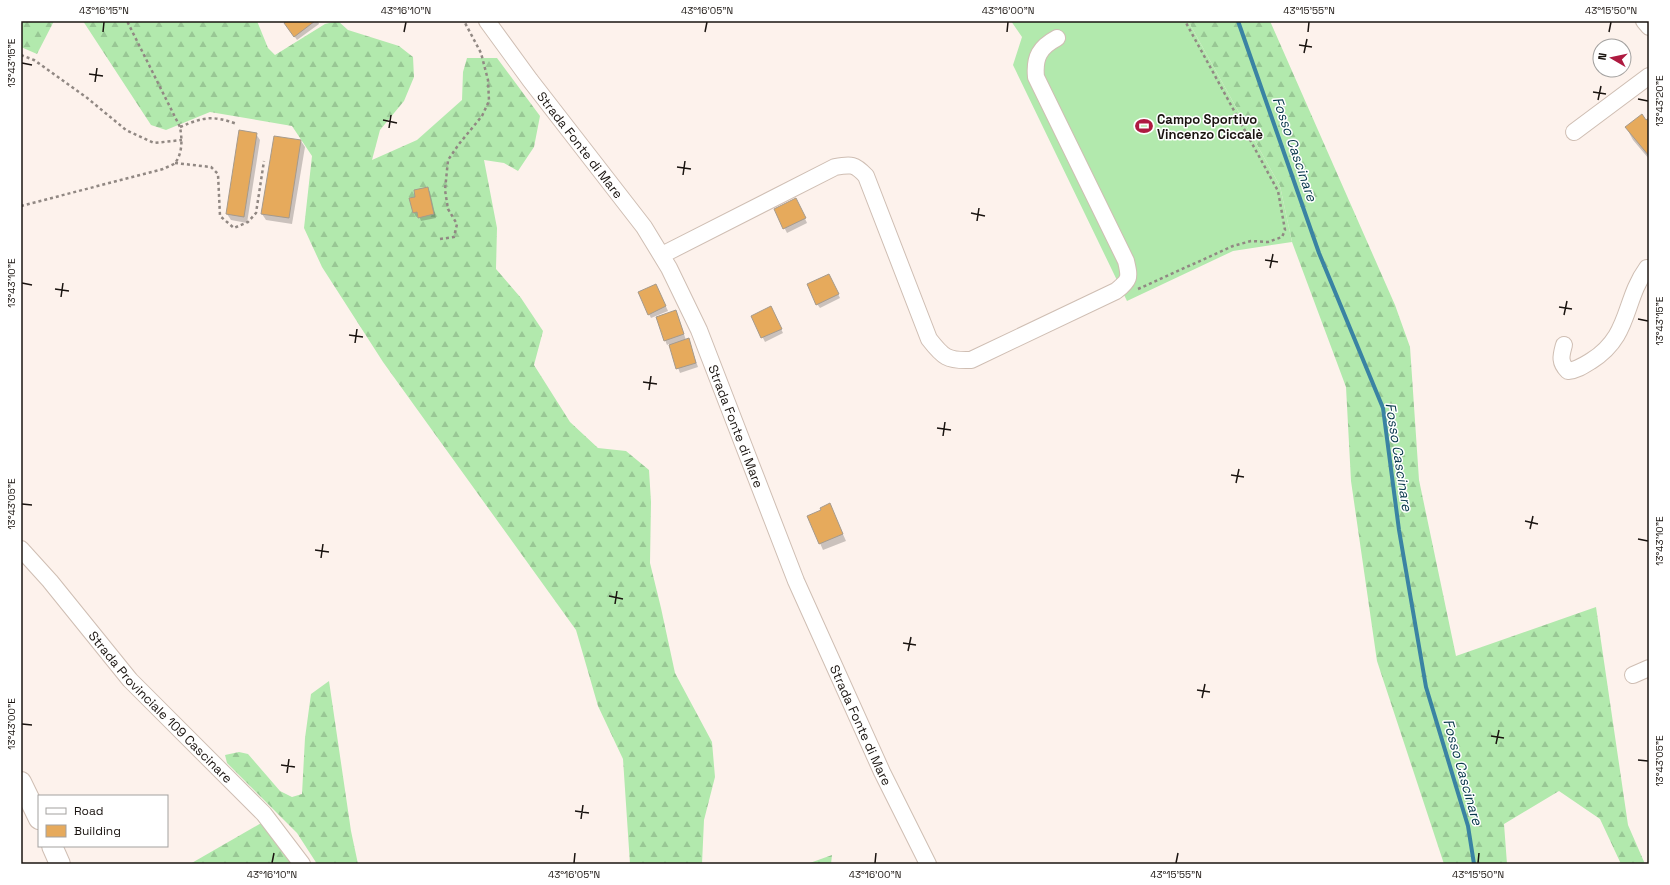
<svg xmlns="http://www.w3.org/2000/svg" width="1670" height="885" viewBox="0 0 1670 885" font-family="'Space Grotesk',sans-serif">
<defs>
<pattern id="forest-firs" width="22" height="20" patternUnits="userSpaceOnUse"><rect width="22" height="20" fill="#b2e9ad"/><path d="M5 1l3.5 6h-7zM16 11l3.5 6h-7z" fill="#98c794"/></pattern>
</defs>
<rect width="100%" height="100%" fill="#fdf2ec"/>
<g fill="url(#forest-firs)">
<path d="M21,21h33l-17,33 -16,-7z"/>
<path d="M83,21h174l11,27 7,7 50,-31 13,-3 10,9 51,16 14,11 1,20 -10,24 -24,29 -8,30 45,-20 45,-40 1,-28 4,-14h30l43,58 -6,31 -16,24 -14,-8 -20,-3 13,68 -1,41 25,29 22,33 -9,34 36,57 28,26 28,3 23,19 2,32 -1,61 11,45 14,65 37,69 3,35 -11,43 -2,44h-72l-7,-105 -25,-53 -22,-76 -193,-268 -61,-95 -18,-39 8,-72 -20,-30 -82,-14 -44,18 -15,-5z"/>
<path d="M1188,21h82l125,284 15,42 9,133 37,176 140,-49 32,218 17,39h-24l-21,-45 -41,-28 -55,33 3,40h-63l-67,-203 -26,-180 -5,-94 -54,-145 -12,-56z"/>
<path d="M329,681l22,150 7,33h-41l-20,-31 -70,-70 -2,-8 14,-3 9,2 32,37 12,6 10,-3 3,-56 6,-44z"/>
<path d="M263,822l30,42h-103z"/>
<path d="M832,855l-1,9h-24z"/>
</g>
<path fill="#b2e9ad" d="M1011,21h177l92,165 12,56 -59,9 -106,50 -114,-236 9,-28z"/>
<g fill="#0003">
<path d="M289,21h29l1,3 -22,16 -9,-13z"/>
<path d="M1649,119v40l-16,-19 -7,-13 20,-6z"/>
<path d="M256,134l4,6 -13,83 -16,-3 -4,-6z"/>
<path d="M301,141l4,6 -13,77 -26,-4 -4,-6z"/>
<path d="M427,188l3,4 6,26 -15,3 -2,-5 -3,1 -2,-4 2,-15z"/>
<path d="M798,203l9,20 -20,10 -12,-24z"/>
<path d="M831,279l9,19 -20,10 -3,-4z"/>
<path d="M658,289l10,22 -17,7 -2,-4z"/>
<path d="M676,311l10,29 4,4 8,23 -18,6 -11,-29 -2,1 -2,-5z"/>
<path d="M773,312l10,21 -18,9 -13,-26z"/>
<path d="M830,505l16,36 -23,9 -15,-34 14,-5z"/>
</g>
<g fill="none" stroke-linecap="round" stroke-linejoin="round">
<path stroke="#3a83a3" stroke-width="4" d="M1238,21l81,232 64,155 16,122 27,157 42,139 6,38"/>
</g>
<g fill="#e6aa5c" stroke="#a69a8c">
<path d="M287,21h28l-21,16 -10,-14z"/>
<path d="M1642,114l4,6 3,-2v38l-24,-29z"/>
<path d="M239,130l18,3 -13,84 -18,-3z"/>
<path d="M274,136l27,4 -12,78 -28,-4z"/>
<path d="M428,187l6,27 -16,4 -1,-6 -4,1 -4,-15 6,-1 -1,-7z"/>
<path d="M796,198l10,20 -23,11 -9,-20z"/>
<path d="M829,274l10,20 -23,11 -9,-21z"/>
<path d="M656,284l10,22 -18,9 -10,-23z"/>
<path d="M771,306l11,23 -21,9 -10,-22z"/>
<path d="M676,310l8,24 -20,7 -8,-24z"/>
<path d="M689,338l7,25 -20,6 -7,-24z"/>
<path d="M830,503l13,31 -24,10 -12,-28 14,-6 -1,-2z"/>
</g>
<g fill="none" stroke-linecap="round" stroke-linejoin="round">
<g stroke="#cfbeb3" stroke-width="18">
<g id="minor">
<path id="s1" d="M487,21l43,59 114,147 25,41 30,62 97,251 86,191 46,92"/>
<path d="M1644,21l5,6"/>
<path d="M1574,132l75,-56"/>
<path d="M662,255l173,-88c16,-3 20,-3 31,9l63,163c14,18 18,22 42,21l145,-69c14,-11 14,-13 10,-30l-90,-184c-2,-20 4,-30 21,-39"/>
<path d="M1564,345c-3,11 -5,17 4,26 9,-1 15,-5 23,-10 40,-25 32,-60 56,-93h2"/>
<path id="s2" d="M21,549l29,32 80,99 134,134 38,50"/>
<path d="M1633,675l16,-7"/>
</g>
</g>
<g stroke="#cfbeb3" stroke-width="22">
<g id="major">
<path d="M21,782l18,37"/>
<path d="M52,846l8,18"/>
</g>
</g>
<g stroke="#918883" stroke-width="2.5" stroke-dasharray="3 3" stroke-linecap="butt">
<path d="M21,55l13,5 52,37 40,33 28,13 28,-3"/>
<path d="M180,127c24,-10 32,-12 57,-3"/>
<path d="M175,163l36,4 7,7 2,42 14,12 14,-6 8,-9 8,-52"/>
<path d="M21,206l142,-37c4,-2 10,-4 12,-6 8,-10 7,-25 5,-36l-53,-106"/>
<path d="M440,239l14,-2 3,-13 -9,-15 -3,-19 3,-30 11,-16 23,-28 7,-15 -1,-21 -7,-27 -17,-32"/>
<path d="M1138,289l95,-43 18,-5 17,1 14,-5 3,-7 -7,-39 -93,-170"/>
</g>
<use href="#minor" stroke="#fff" stroke-width="16"/>
<use href="#major" stroke="#fff" stroke-width="20"/>
</g>
<path fill="none" stroke="#1a1410" stroke-width="1.5" d="M103,32l1,-10M404,32l2,-10M705,32l2,-10M1007,32l1,-10M1308,32l1,-10M1609,32l2,-10M1299,45l13,2M1304,53l3,-14M22,63l10,2M89,74l14,2M95,82l2,-14M1593,92l13,2M1638,99l10,2M1598,100l3,-14M383,120l14,3M389,128l2,-13M677,167l14,2M683,175l2,-14M971,213l14,3M977,221l2,-13M1265,260l13,2M1270,268l3,-14M22,283l10,2M55,289l14,2M61,297l2,-14M1559,307l13,2M1564,315l3,-14M1638,319l10,2M349,335l14,2M355,343l2,-14M643,382l14,2M649,390l2,-14M937,428l14,2M943,436l2,-14M1231,475l13,2M1236,483l3,-14M22,504l10,1M1525,521l13,3M1530,529l3,-13M1638,539l10,2M315,550l14,2M321,558l2,-14M609,596l14,3M615,604l2,-13M903,643l13,2M908,651l3,-14M1197,690l13,2M1202,698l3,-14M22,724l10,1M1491,736l13,2M1496,744l3,-14M1638,760l10,1M281,765l14,2M287,773l2,-14M575,811l14,2M581,819l2,-14M272,863l2,-10M574,863l1,-10M875,863l1,-10M1176,863l2,-10M1478,863l1,-10"/>
<defs>
<g id="stadium-bare" transform="scale(1.38)"><path d="M0-5a6.5 5 0 1 0 0 10a6.5 5 0 1 0 0-10ZM-3.5-1.8h7v3.6h-7Z" fill="#ae1a40" stroke="#fff" stroke-width="2.5" paint-order="stroke"/></g>
</defs>
<g fill-rule="evenodd">
<use href="#stadium-bare" x="1144" y="126"/>
</g>
<g text-anchor="middle" stroke-width="3" stroke-linejoin="round" paint-order="stroke">
<g font-size="13" font-weight="bold" fill="#1a1410" stroke="#fff" text-anchor="start">
<text x="1157" y="124">Campo Sportivo<tspan x="1157" dy="15">Vincenzo Ciccalè</tspan></text>
</g>
<g font-size="13" fill="#1a1410" stroke="#fff">
<text dy="5" stroke="none"><textPath href="#s1" startOffset="155">Strada Fonte di Mare</textPath></text>
<text dy="5" stroke="none"><textPath href="#s1" startOffset="479">Strada Fonte di Mare</textPath></text>
<text dy="5" stroke="none"><textPath href="#s2" startOffset="211">Strada Provinciale 109 Cascinare</textPath></text>
<text dy="5" stroke="none"><textPath href="#s1" startOffset="803">Strada Fonte di Mare</textPath></text>
</g>
<g font-size="14" font-style="italic" fill="#07374b" stroke="#fff">
<text transform="translate(1295 149) rotate(71)" y="5">Fosso Cascinare</text>
<text transform="translate(1399 457) rotate(81)" y="5">Fosso Cascinare</text>
<text transform="translate(1463 772) rotate(74)" y="5">Fosso Cascinare</text>
</g>
</g>
<rect width="1670" height="885" fill="none" stroke="#ffffff" stroke-width="44"/>
<rect x="38" y="795" width="130" height="52" fill="#ffffff" stroke="#a3a19f"/>
<rect x="46" y="808" width="20" height="6" fill="#ffffff" stroke="#a3a19f"/>
<text x="74" y="815" font-size="12" fill="#1a1410">Road</text>
<rect x="46" y="825" width="20" height="12" fill="#e6aa5c" stroke="#a3a19f"/>
<text x="74" y="835" font-size="12" fill="#1a1410">Building</text>
<g transform="translate(1612 58) rotate(279)"><circle r="19" fill="#ffffff" stroke="#a3a19f"/>
<path d="M0-3L7 15L0 10L-7 15Z" fill="#ae1a40"/>
<text y="-6" font-size="11" font-weight="bold" text-anchor="middle" fill="#1a1410">N</text>
</g>
<rect x="22" y="22" width="1626" height="841" fill="none" stroke="#1a1410" stroke-width="1.5"/>
<g font-size="10" text-anchor="middle" fill="#1a1410">
<text x="104" y="14">43°16'15"N</text>
<text x="406" y="14">43°16'10"N</text>
<text x="707" y="14">43°16'05"N</text>
<text x="1008" y="14">43°16'00"N</text>
<text x="1309" y="14">43°15'55"N</text>
<text x="1611" y="14">43°15'50"N</text>
<text transform="translate(11 63) rotate(-90)" y="4">13°43'15"E</text>
<text transform="translate(1659 101) rotate(-90)" y="4">13°43'20"E</text>
<text transform="translate(11 283) rotate(-90)" y="4">13°43'10"E</text>
<text transform="translate(1659 321) rotate(-90)" y="4">13°43'15"E</text>
<text transform="translate(11 504) rotate(-90)" y="4">13°43'05"E</text>
<text transform="translate(1659 541) rotate(-90)" y="4">13°43'10"E</text>
<text transform="translate(11 724) rotate(-90)" y="4">13°43'00"E</text>
<text transform="translate(1659 761) rotate(-90)" y="4">13°43'05"E</text>
<text x="272" y="878">43°16'10"N</text>
<text x="574" y="878">43°16'05"N</text>
<text x="875" y="878">43°16'00"N</text>
<text x="1176" y="878">43°15'55"N</text>
<text x="1478" y="878">43°15'50"N</text>
</g>
</svg>
